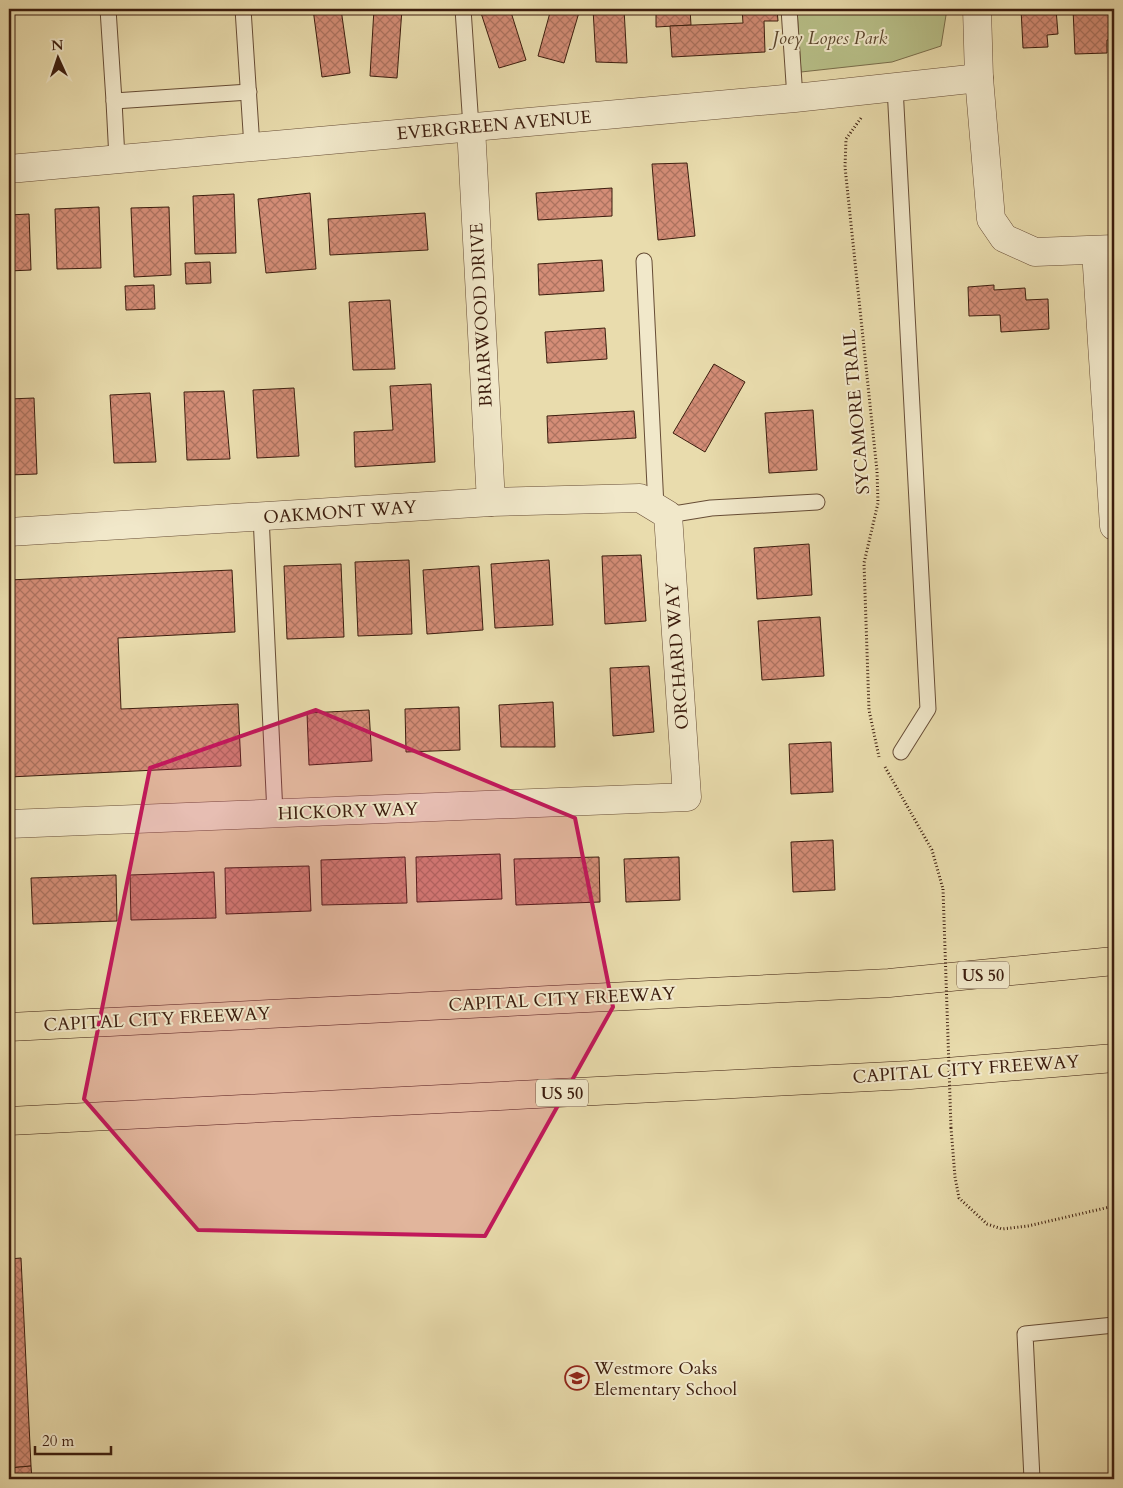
<svg xmlns="http://www.w3.org/2000/svg" width="1123" height="1488" viewBox="0 0 1123 1488" font-family="Cardo,serif">
<defs>
<pattern id="building-cross-hatch" width="8" height="8" patternUnits="userSpaceOnUse" patternTransform="scale(1.25)"><rect width="8" height="8" fill="#d48d77"/><path d="M0 0l8 8M0 8l8-8" fill="none" stroke="#ad7360"/></pattern>
</defs>
<rect width="100%" height="100%" fill="#e9dcad"/>
<filter id="stains"><feTurbulence type="fractalNoise" baseFrequency=".004" numOctaves="4"/><feColorMatrix values="0 0 0 0 .2 0 0 0 0 .09 0 0 0 0 .02 0 0 0 .5 -.17"/></filter>
<radialGradient id="worn" r=".72"><stop offset=".6" stop-color="#630" stop-opacity="0"/><stop offset="1" stop-color="#630" stop-opacity=".3"/></radialGradient>
<path fill="#b8c089" stroke="#7a6e4c" d="M797,9h150l-6,37 -49,16 -91,10z"/>
<g fill="url(#building-cross-hatch)" stroke="#3c1d0e">
<path d="M313,9h28l9,64 -28,4z"/>
<path d="M374,9h28l-5,69 -27,-2z"/>
<path d="M494,9h16l16,51 -27,8 -18,-55z"/>
<path d="M551,9h29l-16,54 -26,-7z"/>
<path d="M593,9h31l3,54 -31,-1z"/>
<path d="M656,9h34l1,16 -35,2z"/>
<path d="M742,9h35l1,12h-14l1,31 -93,5 -2,-31 73,-3z"/>
<path d="M1021,9h35l2,25 -11,1 1,12 -25,1z"/>
<path d="M1073,9h41v30l-7,1v13l-32,1z"/>
<path d="M687,163l8,73 -37,4 -6,-76z"/>
<path d="M612,188v28l-74,4 -2,-27z"/>
<path d="M310,193l6,76 -50,4 -8,-74z"/>
<path d="M234,194l2,59 -41,1 -2,-58z"/>
<path d="M99,207l2,61 -44,1 -2,-60z"/>
<path d="M169,207l2,68 -37,2 -3,-69z"/>
<path d="M425,213l3,37 -98,5 -2,-36z"/>
<path d="M29,214l2,56 -22,1v-56z"/>
<path d="M602,260l2,31 -65,4 -1,-31z"/>
<path d="M210,262l1,21 -25,1 -1,-21z"/>
<path d="M154,285l1,24 -29,1 -1,-24z"/>
<path d="M994,285v5l31,-2 1,12 22,-1 1,30 -48,3 -1,-17 -31,1 -1,-29z"/>
<path d="M390,300l5,69 -42,1 -4,-68z"/>
<path d="M605,328l2,31 -60,4 -2,-31z"/>
<path d="M714,364l31,18 -40,70 -32,-19z"/>
<path d="M431,384l4,78 -80,5 -1,-35 39,-2 -3,-44z"/>
<path d="M294,388l5,68 -42,2 -4,-68z"/>
<path d="M224,391l6,68 -43,1 -3,-68z"/>
<path d="M150,393l6,69 -42,1 -4,-68z"/>
<path d="M34,398l3,76 -28,1v-76z"/>
<path d="M813,410l4,60 -48,3 -4,-60z"/>
<path d="M634,411l2,27 -88,5 -1,-27z"/>
<path d="M809,544l3,51 -55,4 -3,-51z"/>
<path d="M641,555l5,66 -41,3 -3,-68z"/>
<path d="M409,560l3,74 -54,2 -3,-74z"/>
<path d="M549,560l4,65 -58,3 -4,-64z"/>
<path d="M341,564l3,73 -57,2 -3,-73z"/>
<path d="M479,566l4,64 -56,4 -4,-64z"/>
<path d="M232,570l3,62 -117,6 3,71 117,-5 3,62 -232,11v-197z"/>
<path d="M820,617l4,59 -62,4 -4,-59z"/>
<path d="M649,666l5,66 -41,4 -3,-68z"/>
<path d="M553,702l2,45h-54l-2,-42z"/>
<path d="M459,707l1,43 -54,2 -1,-43z"/>
<path d="M369,710l3,51 -63,4 -2,-52z"/>
<path d="M831,742l2,50 -42,2 -2,-50z"/>
<path d="M833,840l2,50 -42,2 -2,-50z"/>
<path d="M500,854l2,45 -85,3 -1,-45z"/>
<path d="M405,857l2,46 -85,2 -1,-45z"/>
<path d="M599,857l1,45 -84,3 -2,-46z"/>
<path d="M679,857l1,43 -54,2 -2,-43z"/>
<path d="M309,866l2,45 -85,3 -1,-46z"/>
<path d="M214,872l2,46 -85,2 -1,-45z"/>
<path d="M116,875l1,46 -84,3 -2,-46z"/>
<path d="M21,1258l10,208 -22,2v-209z"/>
<path d="M31,1466l1,13h-23v-11z"/>
</g>
<g fill="none" stroke-linecap="round" stroke-linejoin="round">
<g stroke="#674d36" stroke-width="17">
<g id="service">
<path d="M108,9l6,92 135,-9"/>
<path d="M243,9l9,138"/>
<path d="M463,9l8,118"/>
<path d="M789,9l6,89"/>
<path d="M895,87l33,622 -27,43"/>
<path d="M114,101l3,58"/>
<path d="M644,261l12,246"/>
<path d="M668,515l43,-7 106,-6"/>
<path d="M261,516l14,298"/>
<path d="M1032,1479l-7,-145 89,-9"/>
</g>
</g>
<g stroke="#674d36" stroke-width="29">
<g id="minor">
<path d="M977,9l2,69 12,141 13,19 31,14 79,-3"/>
<path d="M471,127l20,375"/>
<path d="M1096,251l18,275"/>
<path d="M9,532l482,-30 149,-4 28,17 19,282 -678,27"/>
</g>
</g>
<g stroke="#674d36" stroke-width="29">
<path id="tertiary" d="M9,169l786,-71 184,-20"/>
</g>
<g stroke="#3c1d0e" stroke-width="29">
<g id="motorway">
<path d="M9,1027l880,-44 225,-22"/>
<path d="M9,1121l901,-46 204,-17"/>
</g>
</g>
<g stroke="#3c1d0e" stroke-width="3" stroke-dasharray="1 2.5" stroke-linecap="butt">
<path d="M861,118l-15,21 -1,28 32,304 1,32 -14,60 5,147 10,47"/>
<path d="M885,767l47,83 11,39"/>
<path d="M951,1128l4,49 4,21 28,26 15,5 26,-3 86,-20"/>
</g>
<use href="#service" stroke="#f1e8ca" stroke-width="15"/>
<use href="#minor" stroke="#f1e8ca" stroke-width="28"/>
<use href="#tertiary" stroke="#f1e8ca" stroke-width="28"/>
<use href="#motorway" stroke="#e9dcad" stroke-width="28"/>
<path stroke="#3c1d0e" stroke-width="3" stroke-dasharray="1 2.5" stroke-linecap="butt" d="M943,889l8,239"/>
</g>
<path fill="#c2185b" fill-opacity="0.2" stroke="#c2185b" stroke-width="4" stroke-linejoin="round" d="M316,710l259,108 38,189 -128,229 -287,-6 -114,-131 66,-331z"/>
<defs>
<g id="school-ring" transform="scale(1.25)"><circle r="9.5" fill="#f1e8ca" stroke="#8f2418" stroke-width="1.5"/><path d="M0-5L7-2L0 1L-7-2ZM-4 1L0 2.5L4 1V4Q0 6-4 4Z" fill="#8f2418"/></g>
</defs>
<g fill-rule="evenodd">
<use href="#school-ring" x="577" y="1378"/>
</g>
<g text-anchor="middle" stroke-width="4" stroke-linejoin="round" paint-order="stroke">
<g fill="#f1e8ca" stroke="#725a46" stroke-width="1">
<rect x="957" y="961.5" width="52" height="27" rx="4"/>
<rect x="536" y="1079.5" width="52" height="27" rx="4"/>
</g>
<g font-size="16" font-weight="bold" fill="#3c1d0e">
<text x="983" y="981">US 50</text>
<text x="562" y="1099">US 50</text>
</g>
<g font-size="18" font-style="italic" fill="#5b462d" stroke="#f1e8ca">
<text x="830" y="44">Joey Lopes Park</text>
</g>
<g font-size="18" fill="#3c1d0e" stroke="#f1e8ca">
<text transform="translate(494 125) rotate(-5)" y="6">EVERGREEN AVENUE</text>
<text transform="translate(481 315) rotate(-93)" y="6">BRIARWOOD DRIVE</text>
<text transform="translate(856 412) rotate(-95)" y="6">SYCAMORE TRAIL</text>
<text transform="translate(340 512) rotate(-4)" y="6">OAKMONT WAY</text>
<text transform="translate(677 656) rotate(-94)" y="6">ORCHARD WAY</text>
<text transform="translate(348 811) rotate(-2)" y="6">HICKORY WAY</text>
<text transform="translate(562 999) rotate(-3)" y="6">CAPITAL CITY FREEWAY</text>
<text transform="translate(157 1019) rotate(-3)" y="6">CAPITAL CITY FREEWAY</text>
<text transform="translate(966 1069) rotate(-4)" y="6">CAPITAL CITY FREEWAY</text>
</g>
<g font-size="18" fill="#3c1d0e" stroke="#f1e8ca" text-anchor="start">
<text x="594" y="1374">Westmore Oaks<tspan x="594" dy="21">Elementary School</tspan></text>
</g>
</g>
<rect width="1123" height="1488" fill="none" stroke="#e9dcad" stroke-width="30"/>
<rect x="10" y="10" width="1103" height="1468" fill="none" stroke="#3c1d0e" stroke-width="2.5"/>
<rect x="15" y="15" width="1093" height="1458" fill="none" stroke="#3c1d0e"/>
<g transform="translate(58 58) rotate(357)" stroke="#f1e8ca" stroke-width="4" paint-order="stroke">
<path d="M0-4L9 19L0 12L-9 19Z" fill="#3c1d0e"/>
<text y="-8" font-size="14" font-weight="bold" text-anchor="middle" fill="#3c1d0e">N</text>
</g>
<path d="M35 1446v8h76v-8" fill="none" stroke="#3c1d0e" stroke-width="2.5"/>
<text x="42" y="1446" font-size="15" fill="#3c1d0e" stroke="#f1e8ca" stroke-width="4" paint-order="stroke">20 m</text>
<rect width="100%" height="100%" filter="url(#stains)"/>
<rect width="100%" height="100%" fill="url(#worn)"/>
</svg>
